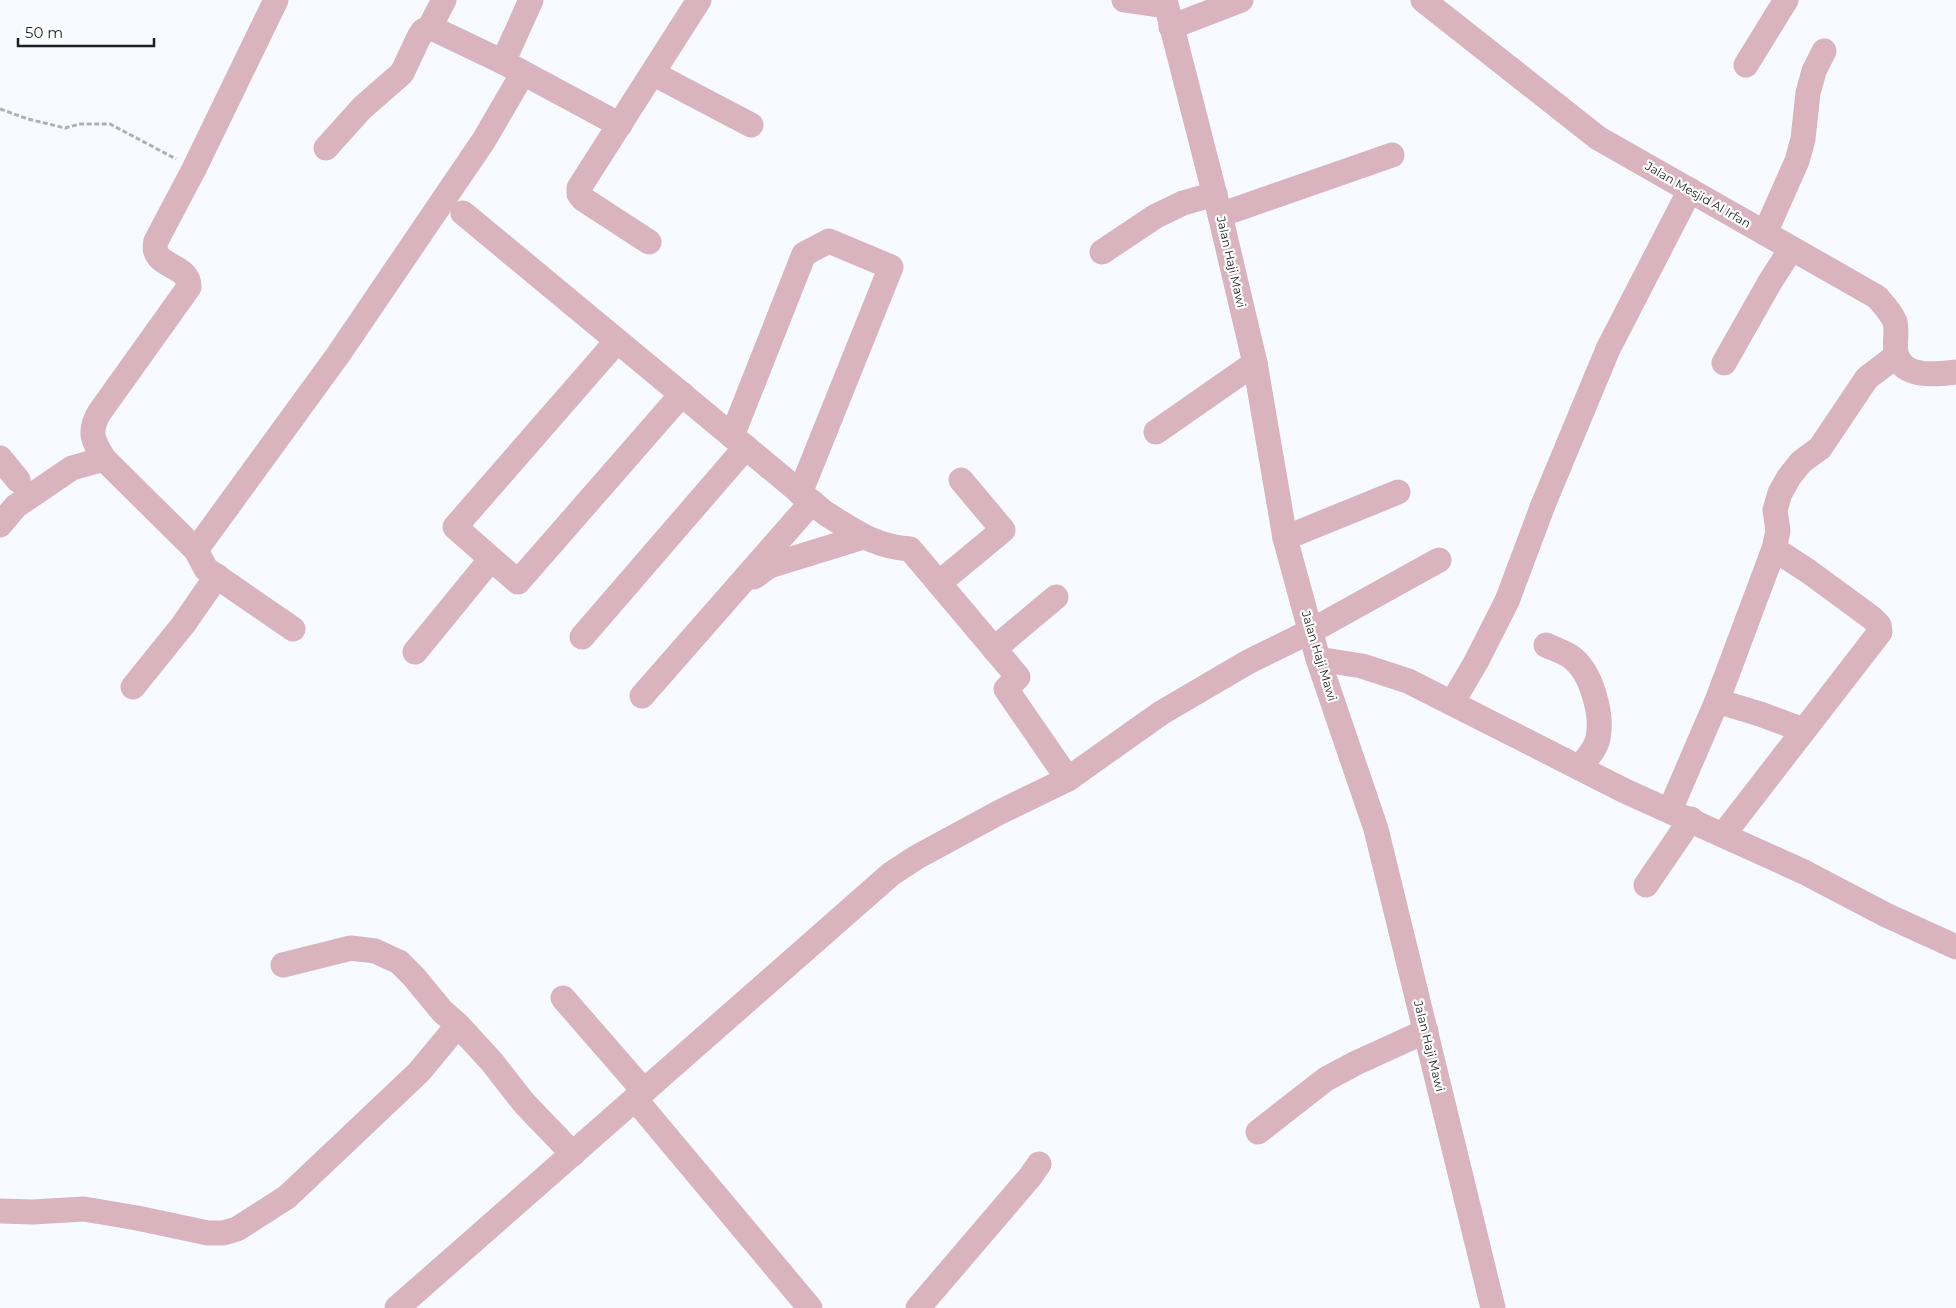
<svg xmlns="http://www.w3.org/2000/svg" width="1956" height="1308" viewBox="0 0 1956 1308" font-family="Montserrat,sans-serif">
<rect width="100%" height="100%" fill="#f7faff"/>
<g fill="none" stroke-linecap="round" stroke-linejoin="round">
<path stroke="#aeb0b4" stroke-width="3" stroke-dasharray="5 2.5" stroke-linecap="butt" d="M0,109l28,10 37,9 15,-4h30l66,35"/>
<g stroke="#d9b3be" stroke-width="25">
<path d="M276,0l-82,169 -38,72c-7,27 34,22 33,46l-90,126c-11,19 -6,28 5,46l92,91 10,19 87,60"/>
<path d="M444,0l-11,21 3,9 67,32 117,63"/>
<path d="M1124,0l42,6"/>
<path d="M1165,0l55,215 35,148 30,175 33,121 58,170 117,479"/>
<path d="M1423,0l175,138 279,159c7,8 14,15 18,25 3,11 -2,24 2,34 8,23 41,18 59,16"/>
<path d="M1171,27l70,-27"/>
<path d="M503,62l28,-62"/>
<path d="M1746,65l40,-65"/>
<path d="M654,74l97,51"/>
<path d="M326,148l36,-40 40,-35 17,-36 4,-6 10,-6"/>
<path d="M463,213l362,300c31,19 48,33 85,36l108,128 -12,12 62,90"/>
<path d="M1220,215l172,-60"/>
<path d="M1765,233l32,-72 6,-22 5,-46 6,-22 10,-20"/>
<path d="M649,242l-66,-43 -4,-5v-6l120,-188"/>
<path d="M1102,252l54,-36 27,-13 32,-9"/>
<path d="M617,341l-162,186 63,55 164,-188"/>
<path d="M1724,363l46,-81 21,-33"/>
<path d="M1156,432l99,-69"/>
<path d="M732,436l72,-182 25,-13 62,26 -91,226"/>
<path d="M0,458l18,22"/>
<path d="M0,525l16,-19 56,-38 32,-9"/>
<path d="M1285,538l113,-46"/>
<path d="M196,550l142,-195 146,-215 39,-67"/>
<path d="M754,577l15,-11 94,-29"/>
<path d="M939,583l64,-53 -42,-50"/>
<path d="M582,637l164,-190"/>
<path d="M1546,645c8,4 18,7 25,12 20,14 32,57 27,81 -2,11 -12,21 -18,29"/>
<path d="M994,649l62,-52"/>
<path d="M415,652l76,-93"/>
<path d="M1318,659l44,7 46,15 217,110 179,81 82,43 70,32"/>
<path d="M133,687l50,-62 34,-49"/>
<path d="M642,696l170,-194"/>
<path d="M1717,701l43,13 43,16"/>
<path d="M1452,703l24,-41 31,-61 36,-96 65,-156 82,-159"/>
<path d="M1670,810l47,-109 57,-152"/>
<path d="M1723,835l157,-203 -1,-7 -7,-7 -64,-47 -34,-22 4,-18 -3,-21 5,-17 9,-16 12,-15 19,-14 47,-70 29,-22"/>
<path d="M1646,885l45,-66"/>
<path d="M283,965l68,-17 24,3 24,11 15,15 28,34 16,14 34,37 32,41 49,51"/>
<path d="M563,998l81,93"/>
<path d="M635,1099l175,209"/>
<path d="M1258,1132l68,-53 30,-16 70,-32"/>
<path d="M0,1211l33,1 51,-3 53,9 71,15h15l14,-4 50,-32 132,-125 39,-47"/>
<path d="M397,1308l494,-434 26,-17 83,-45 68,-33 93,-66 87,-51 63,-31 128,-71"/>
<path d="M918,1308l112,-131 9,-13"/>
</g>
</g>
<g text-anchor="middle" stroke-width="4.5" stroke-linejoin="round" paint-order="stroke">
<g font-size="12" fill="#1d1e20" stroke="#fff">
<text transform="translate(1698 195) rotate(30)" y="4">Jalan Mesjid Al Irfan</text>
<text transform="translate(1231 262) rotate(77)" y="4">Jalan Haji Mawi</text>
<text transform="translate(1319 656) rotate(73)" y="4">Jalan Haji Mawi</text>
<text transform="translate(1429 1046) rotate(76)" y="4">Jalan Haji Mawi</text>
</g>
</g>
<path d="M18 38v8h136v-8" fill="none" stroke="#1d1e20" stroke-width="2.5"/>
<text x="25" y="38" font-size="15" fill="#1d1e20" stroke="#ffffff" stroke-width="4" paint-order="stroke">50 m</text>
</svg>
